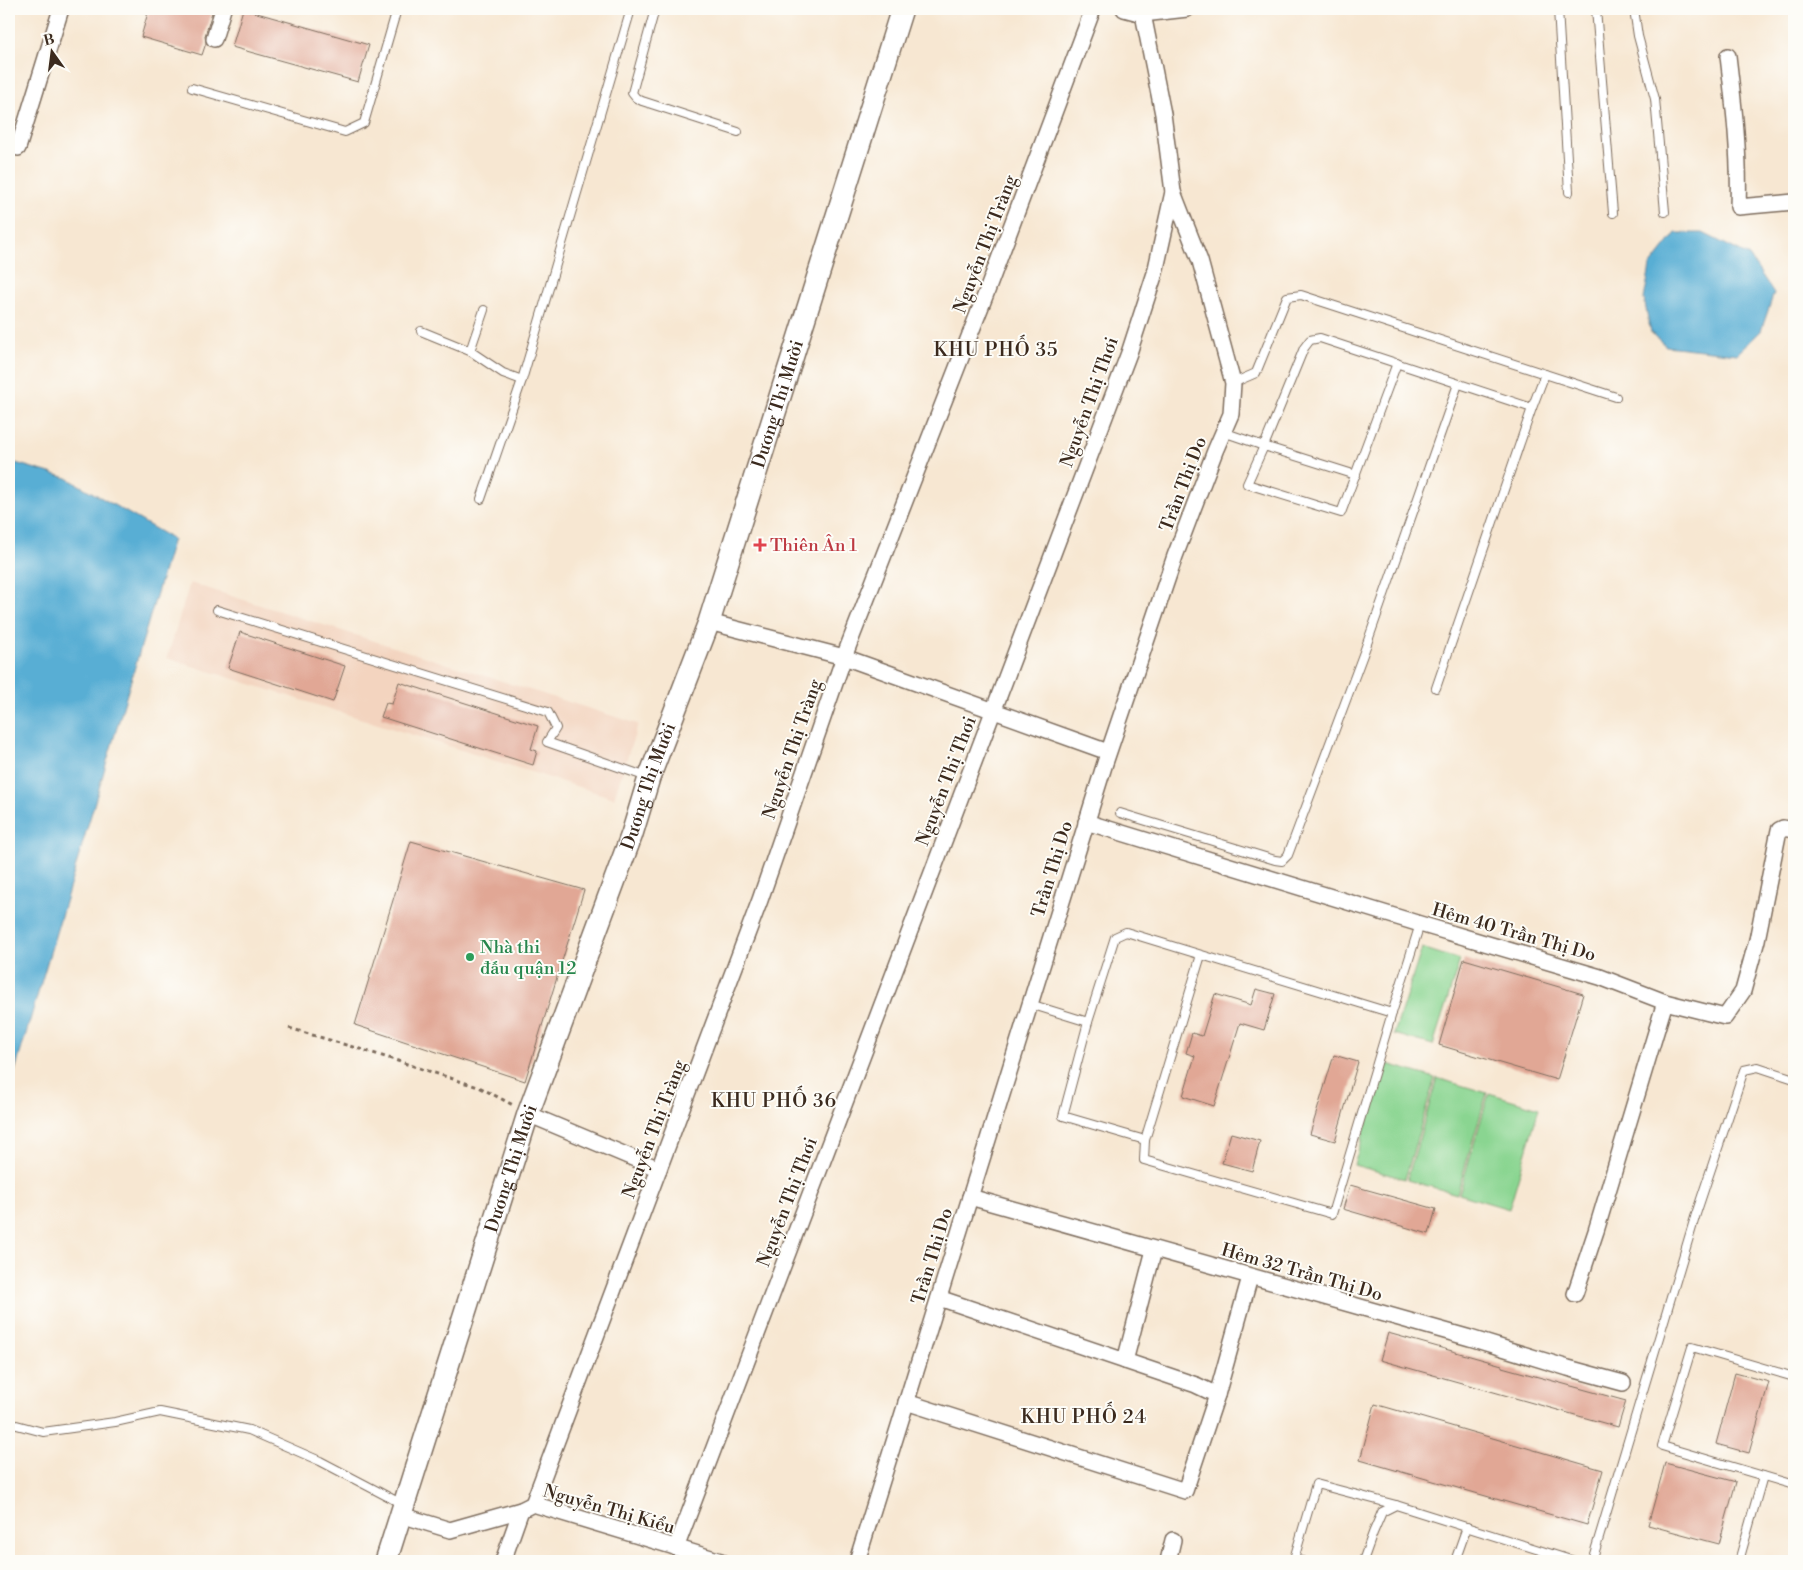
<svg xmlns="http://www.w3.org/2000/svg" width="1803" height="1570" viewBox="0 0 1803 1570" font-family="'Libre Bodoni',serif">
<rect width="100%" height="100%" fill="#fdfcf7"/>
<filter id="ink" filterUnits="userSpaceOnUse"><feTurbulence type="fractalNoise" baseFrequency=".02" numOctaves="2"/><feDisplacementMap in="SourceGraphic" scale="10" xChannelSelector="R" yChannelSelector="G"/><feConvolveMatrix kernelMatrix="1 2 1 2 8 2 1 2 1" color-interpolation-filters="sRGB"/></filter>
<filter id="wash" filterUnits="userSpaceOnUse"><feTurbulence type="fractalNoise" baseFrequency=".0096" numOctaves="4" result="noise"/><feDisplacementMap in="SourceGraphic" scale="20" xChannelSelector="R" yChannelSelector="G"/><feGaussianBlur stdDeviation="1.12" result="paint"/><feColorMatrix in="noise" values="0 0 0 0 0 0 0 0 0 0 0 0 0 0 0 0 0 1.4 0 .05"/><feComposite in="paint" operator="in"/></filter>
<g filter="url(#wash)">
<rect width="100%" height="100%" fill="#f7e7d2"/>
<path fill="#f3d4bf" d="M190,583l448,141 -24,74 -447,-140z"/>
<g fill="#8ad591" stroke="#628058">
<path d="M1422,948l38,12 -27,85 -39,-11z"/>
<path d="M1384,1063l51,15 -30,101 -51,-14z"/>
<path d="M1437,1078l50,15 -30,101 -50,-14z"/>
<path d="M1489,1093l50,15 -30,101 -50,-15z"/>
</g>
<g fill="#58aed4" stroke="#4a6c79">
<path d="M1676,233h27l46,23 25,37 -13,38 -24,23 -71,-8 -15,-13 -7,-34 6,-33z"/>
<path d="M9,461l58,17 106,61 -164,552z"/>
</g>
<g id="blocks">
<g fill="#e1a795">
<path d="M149,9h64l-8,27 1,7 -4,12 -61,-18z"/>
<path d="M243,9l126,36 -11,37 -126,-35z"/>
<path d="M240,632l105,34 -12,36 -105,-34z"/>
<path d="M399,682l139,44 -7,23 6,2 -4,14 -152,-48 5,-14 6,1z"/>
<path d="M411,841l173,49 -59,191 -170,-56z"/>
<path d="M1464,959l119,35 -26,86 -118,-35z"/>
<path d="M1256,989l19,5 -11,36 -24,-7 -26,83 -31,-10 12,-40 -9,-3 6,-20 10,3 13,-42 36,11z"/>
<path d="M1334,1055l24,7 -23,79 -25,-7z"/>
<path d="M1231,1133l29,8 -8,30 -30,-8z"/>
<path d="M1350,1185l86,24 -7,25 -86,-25z"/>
<path d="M1388,1333l114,32v2l124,34 -8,26 -238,-67z"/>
<path d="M1735,1373l34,9 -20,71 -33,-9z"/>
<path d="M1375,1404l228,66 -16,55 -227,-65z"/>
<path d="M1665,1463l71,19 -17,62 -71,-19z"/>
</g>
</g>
</g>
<g filter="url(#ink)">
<use href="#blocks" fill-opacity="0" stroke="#7d6c5d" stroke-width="1"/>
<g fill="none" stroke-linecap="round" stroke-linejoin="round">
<g stroke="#7d6c5d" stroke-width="10">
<g id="lane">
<path d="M655,9l-23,84 4,5 6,3 96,31"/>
<path d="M1558,9l11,183"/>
<path d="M1596,9l17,204"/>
<path d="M1634,9l4,27 17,63 10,113"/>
<path d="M192,88l153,44 19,-9 33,-114"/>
<path d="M421,331l49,20 33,22 19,7"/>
<path d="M470,351l14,-41"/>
<path d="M1233,383l23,-10 31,-76 14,-2 315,102"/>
<path d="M1532,408l13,-34"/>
<path d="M1223,432l41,14 40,-98 6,-8 10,-2 212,70 -96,280"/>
<path d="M1356,475l-92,-29 -17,38 94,29 56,-150"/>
<path d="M481,499l41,-119 109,-371"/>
<path d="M217,610l331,102 8,16 -9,14 100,35"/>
<path d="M1120,813l155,47 7,1 6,-6 76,-203 94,-268"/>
<path d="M1030,1004l58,18 27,-85 11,-5 266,81 28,-89"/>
<path d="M1088,1022l-25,94 82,24 56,-185"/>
<path d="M1145,1140l-1,20 188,54 60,-201"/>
<path d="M1794,1377l-102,-30 -30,99 132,39"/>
<path d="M9,1423l34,9 72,-10 45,-10 89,18 71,31 82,43"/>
<path d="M1302,1561l-8,-2 22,-75 80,21"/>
<path d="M1363,1561l10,-28 9,-21 14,-7 178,56"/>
<path d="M1455,1561l12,-34"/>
<path d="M1592,1561l104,-347 48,-144 14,-3 36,12"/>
<path d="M1739,1561l24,-85"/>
</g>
</g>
<g stroke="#7d6c5d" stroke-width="18">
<g id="street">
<path d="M1124,9l19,5 44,-5"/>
<path d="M214,39l9,-30"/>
<path d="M1728,56c6,50 12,101 10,151l56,-5"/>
<path d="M9,145l9,3 43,-139"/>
<path d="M709,622l135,35 264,95"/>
<path d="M1086,822l334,102 180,53 65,25 60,15 18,-26 14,-51 22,-110 4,-2 11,2"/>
<path d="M528,1114l131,55"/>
<path d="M970,1197l500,141 98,30 55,15"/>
<path d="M1575,1294l21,-63 69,-229"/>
<path d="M1125,1361l29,-111"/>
<path d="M1217,1395l33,-118"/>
<path d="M906,1402l279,89 32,-96 -21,-10 -257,-87"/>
<path d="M533,1504l227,-604 84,-243 143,-366 106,-282"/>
<path d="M401,1515l49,15 71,-20 12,-6 188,57"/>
<path d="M676,1548l453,-1195 26,-80 18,-81 -10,-78 -20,-100"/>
<path d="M503,1561l18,-51"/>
<path d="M857,1561l248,-798 70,-207 40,-105 16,-37 2,-31 -33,-122 -27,-69"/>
<path d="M1168,1561l5,-21"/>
</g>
</g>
<g stroke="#7d6c5d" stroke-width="24">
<g id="secondary">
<path id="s1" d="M386,1561l142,-447 104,-280 17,-56 60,-156 193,-613"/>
</g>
</g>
<path stroke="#7d6c5d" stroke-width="3" stroke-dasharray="4 4" stroke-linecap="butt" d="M289,1028l84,25 108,35 32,17"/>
<use href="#lane" stroke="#fff" stroke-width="8"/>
<use href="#street" stroke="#fff" stroke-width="15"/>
<use href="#secondary" stroke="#fff" stroke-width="21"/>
</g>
</g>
<path fill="#e0444e" stroke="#fdfcf7" stroke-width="2" d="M757.5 537.5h5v5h5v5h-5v5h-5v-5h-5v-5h5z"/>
<circle fill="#2e9e5b" stroke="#fdfcf7" stroke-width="2" cx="470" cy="957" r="5"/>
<g text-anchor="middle" stroke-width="4" stroke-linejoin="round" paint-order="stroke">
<g font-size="18" fill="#3b2a1e" stroke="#fdfcf7">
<text transform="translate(985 244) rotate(-69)" y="6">Nguyễn Thị Tràng</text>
<text transform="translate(1089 402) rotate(-70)" y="6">Nguyễn Thị Thơi</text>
<text dy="6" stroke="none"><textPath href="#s1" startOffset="1222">Dương Thị Mười</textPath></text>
<text transform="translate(1183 484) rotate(-69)" y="6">Trần Thị Do</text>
<text transform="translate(792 749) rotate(-71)" y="6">Nguyễn Thị Tràng</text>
<text transform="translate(946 781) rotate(-69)" y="6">Nguyễn Thị Thơi</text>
<text dy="6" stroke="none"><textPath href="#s1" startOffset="818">Dương Thị Mười</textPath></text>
<text transform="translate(1052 869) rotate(-73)" y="6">Trần Thị Do</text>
<text transform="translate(1514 932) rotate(16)" y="6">Hẻm 40 Trần Thị Do</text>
<text transform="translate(654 1129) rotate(-69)" y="6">Nguyễn Thị Tràng</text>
<text dy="6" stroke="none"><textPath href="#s1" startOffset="412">Dương Thị Mười</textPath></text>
<text transform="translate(787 1202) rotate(-69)" y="6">Nguyễn Thị Thơi</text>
<text transform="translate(932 1256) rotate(-73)" y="6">Trần Thị Do</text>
<text transform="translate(1302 1272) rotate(16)" y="6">Hẻm 32 Trần Thị Do</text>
<text transform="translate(609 1509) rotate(16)" y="6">Nguyễn Thị Kiểu</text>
</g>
<g font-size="18" fill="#be3a42" stroke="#fdfcf7" text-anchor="start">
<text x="770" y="551">Thiên Ân 1</text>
</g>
<g font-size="18" fill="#27864d" stroke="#fdfcf7" text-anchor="start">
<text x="480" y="953">Nhà thi<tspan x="480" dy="21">đấu quận 12</tspan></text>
</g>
<g font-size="19" letter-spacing="1" fill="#3b2a1e" stroke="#fdfcf7">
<text x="996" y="356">KHU PHỐ 35</text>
<text x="774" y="1107">KHU PHỐ 36</text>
<text x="1084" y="1423">KHU PHỐ 24</text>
</g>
</g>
<rect width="1803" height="1570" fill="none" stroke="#fdfcf7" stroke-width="30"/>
<g transform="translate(52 52) rotate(346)" stroke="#fdfcf7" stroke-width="4" paint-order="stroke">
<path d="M0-4L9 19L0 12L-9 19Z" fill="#3b2a1e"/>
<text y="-8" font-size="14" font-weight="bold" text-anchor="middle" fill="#3b2a1e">B</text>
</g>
</svg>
